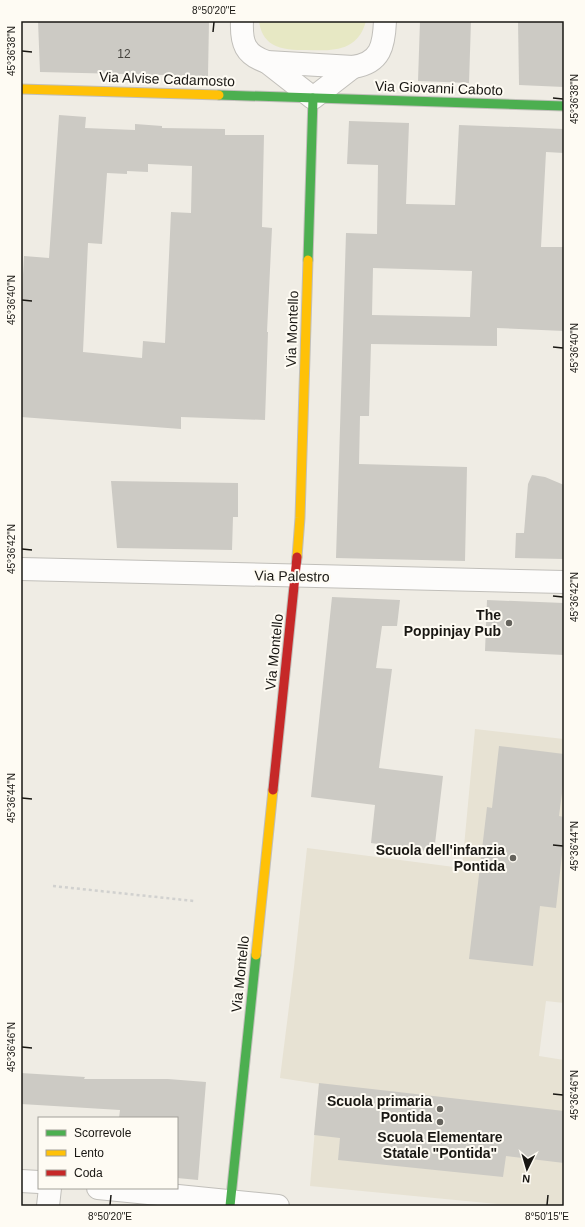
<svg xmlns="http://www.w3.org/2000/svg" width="585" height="1227" viewBox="0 0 585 1227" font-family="Helvetica,sans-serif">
<rect width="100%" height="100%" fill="#efece4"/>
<path fill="#e7e2d3" d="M475,729l89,10v264l-18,-2 -7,55 25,4v146h-46l-208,-20 9,-102 -39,-6 14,-111 13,-119 155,20z"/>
<path fill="#e7e8c4" d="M259,21h107c-8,31 -34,30 -60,29 -11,0 -24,0 -34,-6 -8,-5 -12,-14 -13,-23z"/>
<g fill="#cccac4" fill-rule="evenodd">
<path d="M38,21h171l-1,55 -168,-4z"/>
<path d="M420,21h51l-2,62 -51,-2z"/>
<path d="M518,21h46v66l-45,-2z"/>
<path d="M59,115l27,2 -1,11 50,2v-6l27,2v2l63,1v6h39l-2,92 10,1 -5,104h1l-3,88 -84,-3v12l-160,-12v-105l3,-56 25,2zM148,164l44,2 -1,47 -20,-1 -6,131 -22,-2 -1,17 -59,-6 5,-109 14,1 5,-71 20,1v-3l21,1z"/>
<path d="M349,121l60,2 -3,81 49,1 4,-80 105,4v24l-18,-1 -5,95h23v84l-67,-3v18l-126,-2 -2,72h-9l-1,48 108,3 -2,94 -129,-3 10,-325 31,1 1,-69 -31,-1zM373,268l99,3 -2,46 -98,-2z"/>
<path d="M532,475l13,2 19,8v74l-49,-1 1,-25h8l4,-49z"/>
<path d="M111,481l127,2v34h-5l-1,33 -115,-2z"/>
<path d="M332,597l68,3 -3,26h-15l-6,42 16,1 -13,99 64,8 -9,76 -63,-9 4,-38 -64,-8z"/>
<path d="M487,600l77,3v52l-79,-4z"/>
<path d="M499,746l65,8v24l-5,38 5,1v20l-8,71 -16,-2 -7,60 -64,-7 18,-152 5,1z"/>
<path d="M21,1073l64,4 -1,2h84l38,3 -8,98 -21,-2v-60h-58l1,-8 -99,-6z"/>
<path d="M319,1083l245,28v52l-58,-7 -3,21 -165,-17 2,-22 -26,-3z"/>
</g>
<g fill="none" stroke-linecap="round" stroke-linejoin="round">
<g stroke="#c1bfba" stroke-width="24">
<g id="street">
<path d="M242,21c-1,22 3,34 25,41l86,5c28,-4 31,-22 32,-46"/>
<path d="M267,62l46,36 40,-31"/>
<path d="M21,569l543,13"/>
<path d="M21,1181l18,1"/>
<path d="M98,1188l180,18"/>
<path d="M48,1206l2,-18"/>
</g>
</g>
<g stroke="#c1bfba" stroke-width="11">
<g id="fast">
<path d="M219,95l345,11"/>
<path d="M308,260l5,-162"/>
<path d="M230,1206l26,-251"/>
</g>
</g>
<g stroke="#c1bfba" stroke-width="11">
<g id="slow">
<path d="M21,89l198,6"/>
<path d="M297,557l3,-39 8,-258"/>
<path d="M256,955l17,-165"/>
</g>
</g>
<g stroke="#c1bfba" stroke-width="11">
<path id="jam" d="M273,790l24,-233"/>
</g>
<path stroke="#d1d1cf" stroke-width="2.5" stroke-dasharray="3 3" stroke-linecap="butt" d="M53,886l141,15"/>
<use href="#street" stroke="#fdfcfb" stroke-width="22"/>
<use href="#fast" stroke="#4caf50" stroke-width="9"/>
<use href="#slow" stroke="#ffc107" stroke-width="9"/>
<use href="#jam" stroke="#c62828" stroke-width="9"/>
</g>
<path fill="none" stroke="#191713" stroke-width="1.5" d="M213,32l1,-10M22,51l10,1M553,98l10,1M22,300l10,1M553,347l10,1M22,549l10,1M553,596l10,1M22,798l10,1M553,845l10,1M22,1047l10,1M553,1094l10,1M110,1205l1,-10M547,1205l1,-10"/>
<g fill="#64625c" stroke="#fefbf3" stroke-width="1.5">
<circle cx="509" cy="623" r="4"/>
<circle cx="513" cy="858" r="4"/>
<circle cx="440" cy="1109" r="4"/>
<circle cx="440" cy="1122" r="4"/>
</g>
<g text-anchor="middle" stroke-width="4" stroke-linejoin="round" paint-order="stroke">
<g font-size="12" fill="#46443f">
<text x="124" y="58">12</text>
</g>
<g font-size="14" fill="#191713" stroke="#fefbf3">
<text transform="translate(167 79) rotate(2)" y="5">Via Alvise Cadamosto</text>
<text transform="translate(439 88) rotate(2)" y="5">Via Giovanni Caboto</text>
<text transform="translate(292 329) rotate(-88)" y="5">Via Montello</text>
<text transform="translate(292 576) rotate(1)" y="5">Via Palestro</text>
<text transform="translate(274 652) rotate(-84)" y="5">Via Montello</text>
<text transform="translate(240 974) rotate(-84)" y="5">Via Montello</text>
</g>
<g font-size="14" font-weight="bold" fill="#191713" stroke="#fefbf3" text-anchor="end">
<text x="501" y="620">The<tspan x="501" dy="16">Poppinjay Pub</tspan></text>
<text x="505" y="855">Scuola dell'infanzia<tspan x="505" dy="16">Pontida</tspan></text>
<text x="432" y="1106">Scuola primaria<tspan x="432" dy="16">Pontida</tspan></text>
<text x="440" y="1142" text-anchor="middle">Scuola Elementare<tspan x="440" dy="16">Statale "Pontida"</tspan></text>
</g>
</g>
<rect width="585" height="1227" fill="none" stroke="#fefbf3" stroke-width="44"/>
<rect x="38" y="1117" width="140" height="72" fill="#fefbf3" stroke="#a2a099"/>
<rect x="46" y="1130" width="20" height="6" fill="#4caf50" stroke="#a2a099"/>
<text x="74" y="1137" font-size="12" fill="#191713">Scorrevole</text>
<rect x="46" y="1150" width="20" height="6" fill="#ffc107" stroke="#a2a099"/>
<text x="74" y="1157" font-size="12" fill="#191713">Lento</text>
<rect x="46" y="1170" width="20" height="6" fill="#c62828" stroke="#a2a099"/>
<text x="74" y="1177" font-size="12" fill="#191713">Coda</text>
<g transform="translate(527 1169) rotate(185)" stroke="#fefbf3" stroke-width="3" paint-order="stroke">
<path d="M0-3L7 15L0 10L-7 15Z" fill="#191713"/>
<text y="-6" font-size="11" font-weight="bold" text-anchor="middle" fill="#191713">N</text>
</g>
<rect x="22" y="22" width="541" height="1183" fill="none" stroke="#191713" stroke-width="1.5"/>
<g font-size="10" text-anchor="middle" fill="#191713">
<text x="214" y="14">8°50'20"E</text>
<text transform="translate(11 51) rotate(-90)" y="4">45°36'38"N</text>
<text transform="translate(574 99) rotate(-90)" y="4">45°36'38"N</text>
<text transform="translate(11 300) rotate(-90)" y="4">45°36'40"N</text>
<text transform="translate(574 348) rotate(-90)" y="4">45°36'40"N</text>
<text transform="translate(11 549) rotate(-90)" y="4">45°36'42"N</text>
<text transform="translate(574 597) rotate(-90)" y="4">45°36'42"N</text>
<text transform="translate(11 798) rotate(-90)" y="4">45°36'44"N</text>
<text transform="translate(574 846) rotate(-90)" y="4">45°36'44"N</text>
<text transform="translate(11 1047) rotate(-90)" y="4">45°36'46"N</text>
<text transform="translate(574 1095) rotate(-90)" y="4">45°36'46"N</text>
<text x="110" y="1220">8°50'20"E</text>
<text x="547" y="1220">8°50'15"E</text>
</g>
</svg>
